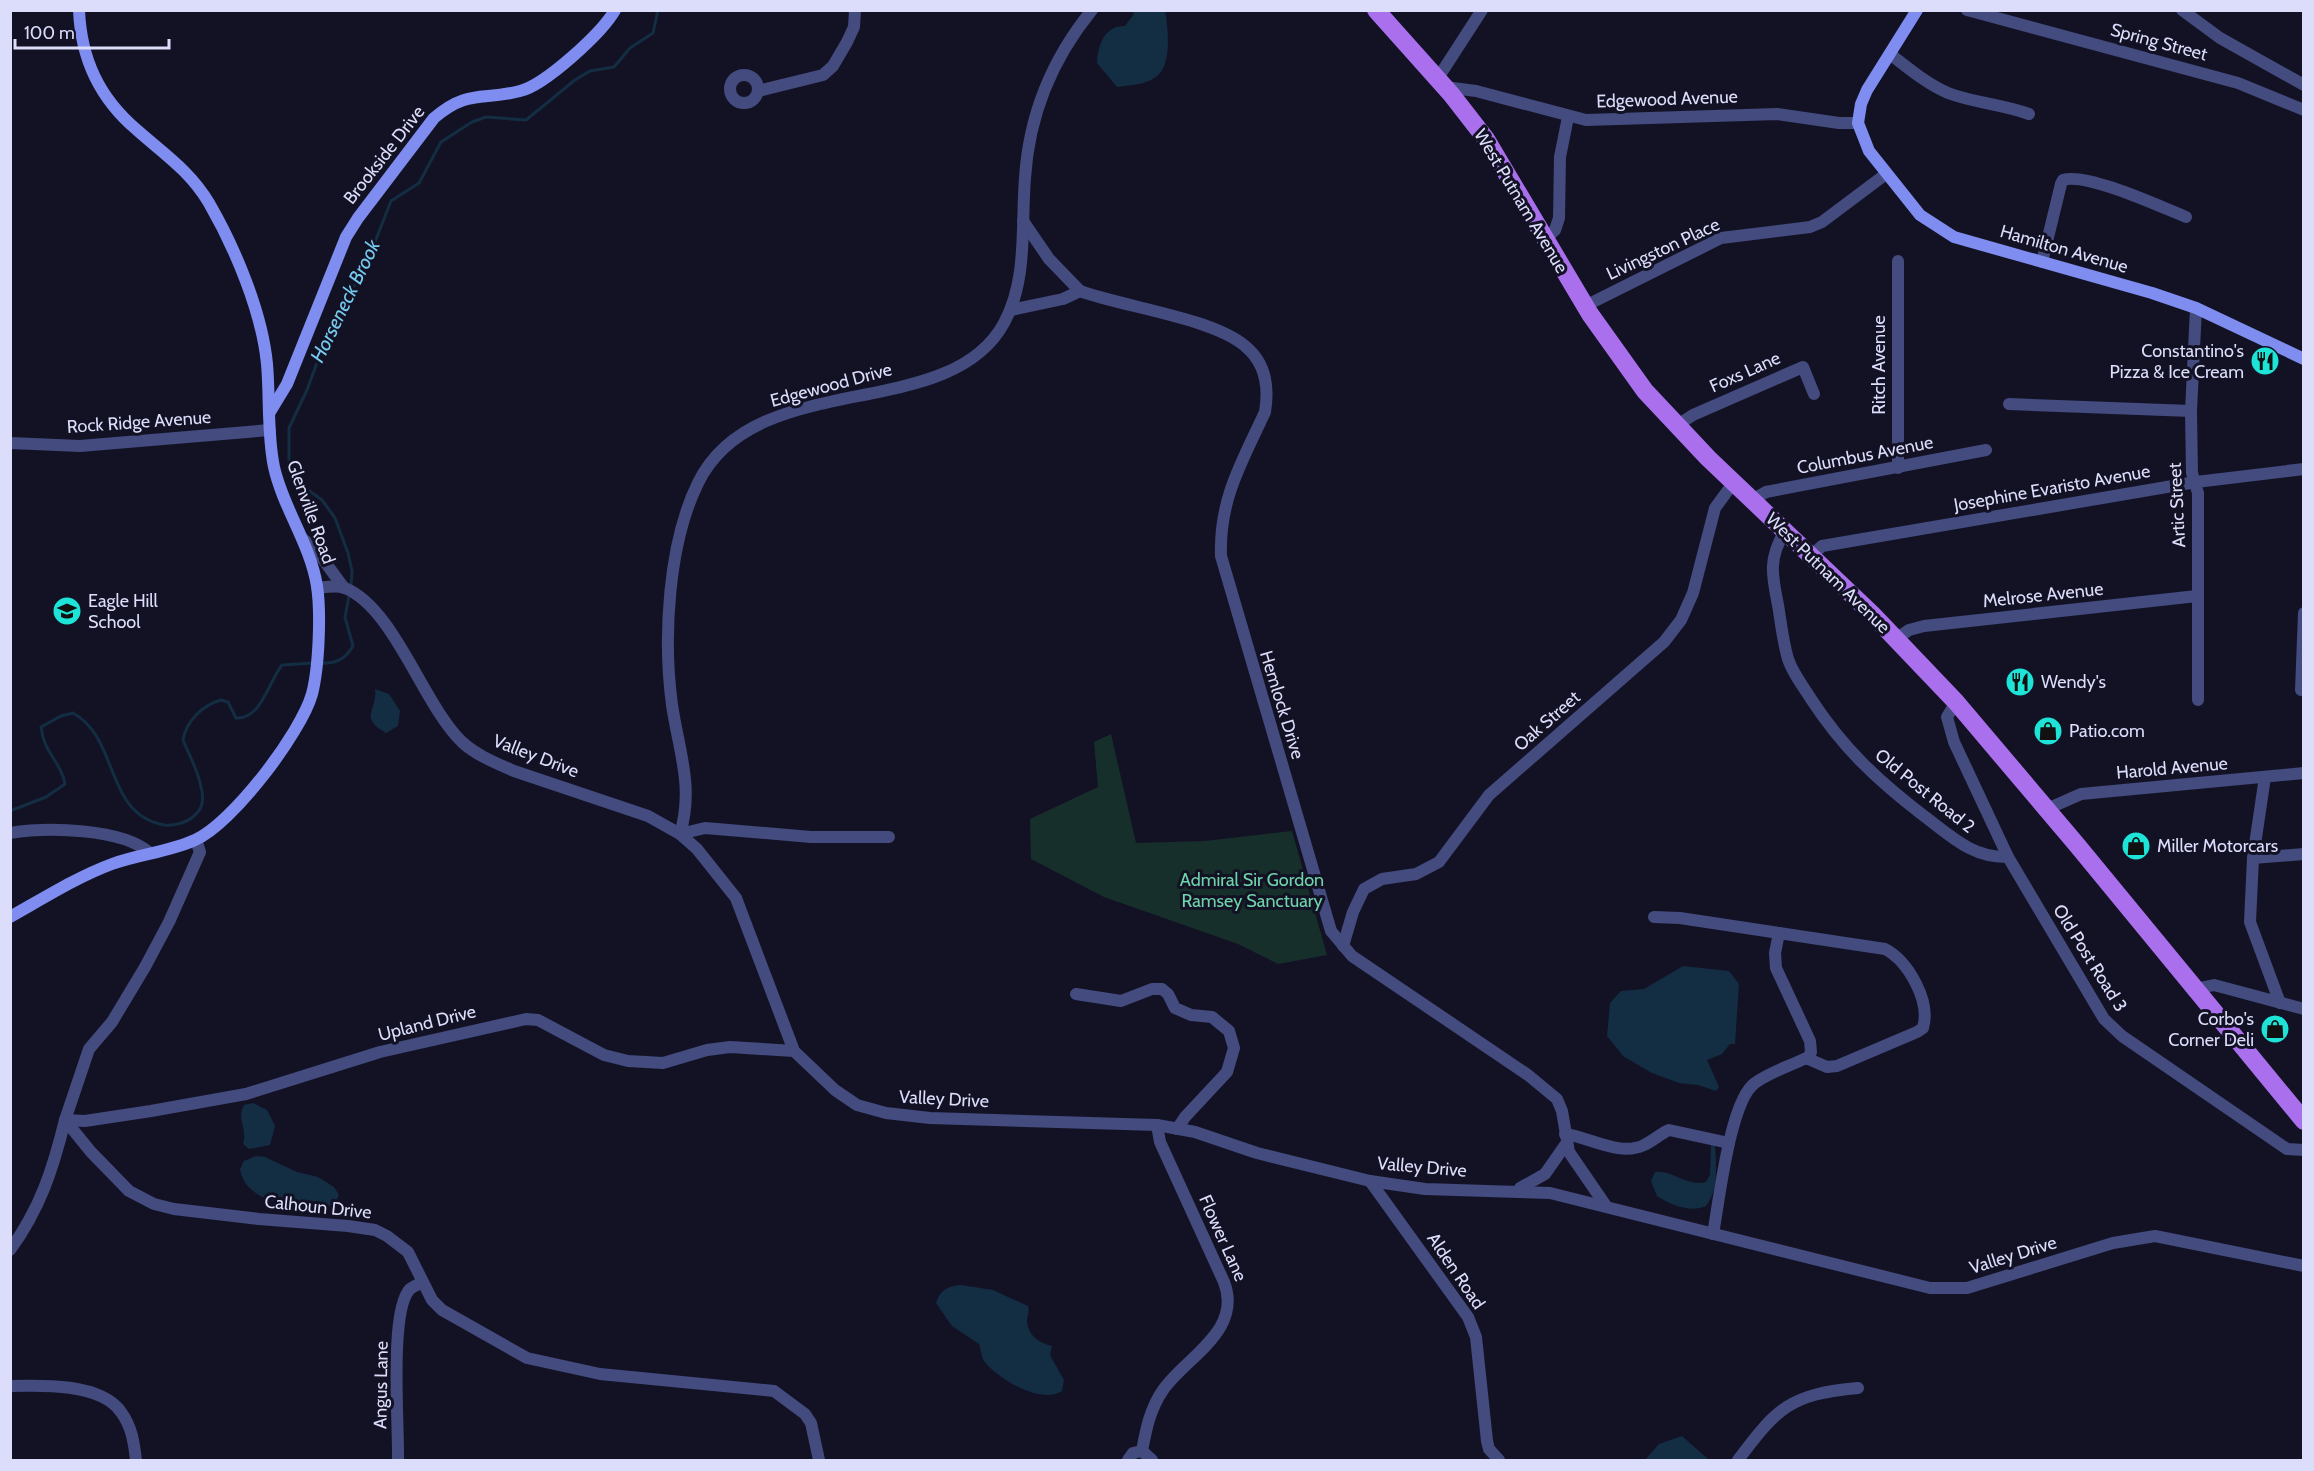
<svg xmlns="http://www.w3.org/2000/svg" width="2314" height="1471" viewBox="0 0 2314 1471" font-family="Cabin,sans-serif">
<rect width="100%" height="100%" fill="#131225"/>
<path fill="#162f2a" d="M1111,734l25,109 69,-2 87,-10 35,124 -49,9 -40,-20 -134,-47 -73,-38 -1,-40 68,-32 -4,-45z"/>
<g fill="#132d43">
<path d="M1133,11h32c3,16 7,52 -7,64 -10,10 -28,10 -41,12l-20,-24c1,-18 7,-37 28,-37l9,-12z"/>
<path d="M375,689l14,5 11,17 -2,15 -12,7c-28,-16 -8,-23 -11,-44z"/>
<path d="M1683,966l46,5 10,13 -4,60h-5l-8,10 -15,6 12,27 -3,4 -18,-6 -19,-2 -27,-10 -29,-17 -16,-20 3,-33 11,-12 23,-2z"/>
<path d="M253,1103l14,7 8,16 -5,19 -21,4 -6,-5c5,-14 -7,-25 1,-39z"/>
<path d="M1711,1144l4,1c1,19 4,45 -9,61 -16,7 -35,-1 -49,-10l-6,-15 4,-9c19,-2 30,15 51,10l4,-7z"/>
<path d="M256,1156l9,1 32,15 21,5 16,10 5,8 -5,11c-30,1 -88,1 -94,-37l4,-8z"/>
<path d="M961,1285l32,5 35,16c2,7 -1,9 -1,15 1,15 13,22 25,25l-2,9 14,25 -2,11c-21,14 -64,-12 -78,-30 -3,-5 -3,-12 -5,-17l-27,-18 -16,-23c4,-13 12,-17 25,-18z"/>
<path d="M1682,1436l27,24h-64l14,-16z"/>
</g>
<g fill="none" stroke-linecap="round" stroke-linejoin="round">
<g stroke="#132d43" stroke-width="3">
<path d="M351,586l1,-15 -4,-18 -13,-35 -13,-18 -28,-20 -5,-10v-42l18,-38 25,-68 32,-52 27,-69 28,-18 22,-41 31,-20 14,-5 40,3 49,-40 15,-9 24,-4 16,-19 23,-15 5,-23"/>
<path d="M319,663c16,1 26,-3 34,-17l-8,-29 4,-21"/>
<path d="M10,811l36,-14 19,-13c-4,-23 -21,-30 -24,-57l20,-11 12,-3c47,26 31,101 91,112 10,1 22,-2 30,-9 9,-7 10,-18 7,-29 -3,-17 -12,-32 -18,-47 3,-19 20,-35 38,-40l7,2 8,16c25,2 33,-37 46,-53l31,-2"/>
</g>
<g stroke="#434b7f" stroke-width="12">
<path d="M1967,10l271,73 66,27"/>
<path d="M2182,10l38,28 84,47"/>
<path d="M1890,54c18,14 37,30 58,39 26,10 54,11 81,21"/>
<circle cx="744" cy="89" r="14"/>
<path d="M1438,78l44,-68"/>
<path d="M1445,87l31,4 110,29 191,-6 62,9h19"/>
<path d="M758,91l65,-16 10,-9 14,-24 7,-15 1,-17"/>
<path d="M1023,221l26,38 31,32"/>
<path d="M1545,239l10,-9 4,-12 1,-61 8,-40"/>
<path d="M2042,262l19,-78 2,-4c23,-8 98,27 123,37"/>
<path d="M1585,306l136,-68 89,-11 12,-5 64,-48"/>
<path d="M2196,308l-5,103 1,62 6,20v207"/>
<path d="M1011,310l52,-11 17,-8c44,16 132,27 165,55 21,17 24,42 20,66 -23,50 -46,87 -44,144l110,375 21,25 176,119 29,24 5,12 7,41 37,54"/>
<path d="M2009,404l182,7"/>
<path d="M1676,426l17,-11 110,-48 11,27"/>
<path d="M10,443l70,3 190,-16"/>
<path d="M1898,468v-207"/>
<path d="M1752,500l14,-8 220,-42"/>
<path d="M1785,531c-17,28 -13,44 -7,74 3,18 5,37 10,54 5,15 15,27 23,40 32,49 66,81 113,117 27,20 48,42 84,41"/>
<path d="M302,538l15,13 27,37"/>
<path d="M1811,556l11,-10 374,-64 108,-13"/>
<path d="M317,588c10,-1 19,-3 28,0 50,21 77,115 117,154 14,13 34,21 52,29l134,45 32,18 17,15 39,49 58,153 41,39 22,15 29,8 44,5 227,7 38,7 62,21 113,28 55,8 125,4 380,95h37l146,-45 42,-7 149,30"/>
<path d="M1896,639l13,-9 15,-4 273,-30"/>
<path d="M2301,690l3,-77"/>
<path d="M1956,702l-9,15 7,25 54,115 96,162 18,17 165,113 17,1"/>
<path d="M2265,777l-12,81 -3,64 30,81"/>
<path d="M2047,809l34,-15 223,-21"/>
<path d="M10,833c37,-6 112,-5 140,20"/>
<path d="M680,834c14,-47 -1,-82 -8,-129 -9,-67 -4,-161 26,-222 57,-117 251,-58 306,-160 24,-44 17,-97 21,-145 4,-63 27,-119 67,-168"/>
<path d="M680,834l25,-6 106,9h78"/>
<path d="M196,840l4,12 -31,70 -24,45 -33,55 -23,27 -24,71 26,32 38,39 25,13 20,5 85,10 89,7 27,4 12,6 21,16 24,48 10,10 85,48 73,16 174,17 31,23 6,9 8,37"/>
<path d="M2253,858l51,-4"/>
<path d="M1654,917l26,1 205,31c23,12 46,52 38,79l-6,4 -80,34 -10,1 -21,-9c-16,8 -36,14 -51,25 -25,17 -36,119 -42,151"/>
<path d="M1779,933l-4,20 1,15 34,73 1,11 -3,7"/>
<path d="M1343,946l10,-34 11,-23 18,-10 34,-5 23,-12 50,-67 175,-153 17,-22 12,-27 22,-85 19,-26"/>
<path d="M2195,989l19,-4 90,24"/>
<path d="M1076,994l45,7 31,-12h10l6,5 7,14 16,7 21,2 17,14 5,17 -7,24 -42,45 -8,12"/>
<path d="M1565,1134c24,3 55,23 79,11 9,-4 16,-11 25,-15l60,13"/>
<path d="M1370,1181l98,136 8,20 11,104 2,8 10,11"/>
<path d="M1520,1188l25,-14 21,-30"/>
<path d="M10,1250c30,-41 43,-81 55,-130l20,1 66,-10 95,-17 134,-42 146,-33 12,1 66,35 24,6 35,2 44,-13 23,-3 64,4"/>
<path d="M10,1386c31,-1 91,-3 111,26 11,15 13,31 15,48"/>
<path d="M1142,1451c4,-22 8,-42 21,-61 23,-33 80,-59 61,-108l-64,-140 -3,-17"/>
<path d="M398,1460c1,-32 -9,-150 12,-171 4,-3 9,-5 13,-6"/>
<path d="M1128,1460l5,-7 9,-2 10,9"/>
<path d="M1738,1460c39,-52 52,-66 120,-72"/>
</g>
<g stroke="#7e8def" stroke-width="12">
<path d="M1917,10l-50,80 -6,14 -3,19 11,28 51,64 34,22 198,56 44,15 108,51"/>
<path d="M270,412l17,-28 59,-147 12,-19 76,-100c34,-29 48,-17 86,-27 25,-6 82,-58 95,-81"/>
<path d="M10,917c34,-19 67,-40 102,-53 27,-10 57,-12 83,-24 37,-16 106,-107 117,-146 7,-27 9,-81 5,-108 -7,-43 -34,-78 -43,-119 -7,-33 -4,-69 -7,-103 -5,-52 -32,-116 -58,-161 -19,-32 -45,-49 -72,-73 -38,-32 -56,-71 -58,-120"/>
</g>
<path stroke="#aa6fed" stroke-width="18" d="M1376,10l75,84 35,45 104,175 55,77 63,67 164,156 84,88 121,143 227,276"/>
</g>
<defs>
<g id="restaurant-disc" transform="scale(1.5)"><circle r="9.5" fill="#1ee3d7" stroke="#131225"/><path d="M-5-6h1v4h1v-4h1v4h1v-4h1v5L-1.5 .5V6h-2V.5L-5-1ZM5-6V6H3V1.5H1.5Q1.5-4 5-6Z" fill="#111"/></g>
<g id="school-disc" transform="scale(1.5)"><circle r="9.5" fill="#1ee3d7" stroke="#131225"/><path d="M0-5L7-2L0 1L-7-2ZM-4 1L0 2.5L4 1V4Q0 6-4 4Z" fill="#111"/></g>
<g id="shop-disc" transform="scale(1.5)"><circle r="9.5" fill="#1ee3d7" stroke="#131225"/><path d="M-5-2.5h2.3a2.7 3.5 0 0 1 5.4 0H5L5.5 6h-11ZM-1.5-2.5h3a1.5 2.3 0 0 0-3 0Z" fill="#111"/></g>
</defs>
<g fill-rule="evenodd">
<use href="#restaurant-disc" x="2265" y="361"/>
<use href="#school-disc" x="67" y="611"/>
<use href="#restaurant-disc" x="2020" y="682"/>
<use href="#shop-disc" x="2048" y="731"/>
<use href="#shop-disc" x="2136" y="846"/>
<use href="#shop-disc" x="2275" y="1029"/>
</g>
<g text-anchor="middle" stroke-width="6" stroke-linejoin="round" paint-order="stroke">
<g font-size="18" fill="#dbddfb" stroke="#131225">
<text transform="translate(2159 42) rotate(15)" y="6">Spring Street</text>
<text transform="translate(1667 99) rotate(-2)" y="6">Edgewood Avenue</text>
<text transform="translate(384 155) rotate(-52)" y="6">Brookside Drive</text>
<text transform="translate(1521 201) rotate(59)" y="6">West Putnam Avenue</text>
<text transform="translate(1663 249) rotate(-25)" y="6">Livingston Place</text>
<text transform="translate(2064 249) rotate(16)" y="6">Hamilton Avenue</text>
<text transform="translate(1879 365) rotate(-90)" y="6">Ritch Avenue</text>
<text transform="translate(1745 372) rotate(-24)" y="6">Foxs Lane</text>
<text transform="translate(831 385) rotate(-15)" y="6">Edgewood Drive</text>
<text transform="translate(139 422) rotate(-4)" y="6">Rock Ridge Avenue</text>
<text transform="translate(1865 455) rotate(-11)" y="6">Columbus Avenue</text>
<text transform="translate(2052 488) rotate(-10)" y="6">Josephine Evaristo Avenue</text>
<text transform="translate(2177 505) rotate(-93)" y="6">Artic Street</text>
<text transform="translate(311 512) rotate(70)" y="6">Glenville Road</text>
<text transform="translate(1828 573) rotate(44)" y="6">West Putnam Avenue</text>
<text transform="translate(2043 595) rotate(-6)" y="6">Melrose Avenue</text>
<text transform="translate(1282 705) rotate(73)" y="6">Hemlock Drive</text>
<text transform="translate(1547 721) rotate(-41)" y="6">Oak Street</text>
<text transform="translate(536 756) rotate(21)" y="6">Valley Drive</text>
<text transform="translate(2172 768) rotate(-5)" y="6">Harold Avenue</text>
<text transform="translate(1925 791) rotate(39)" y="6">Old Post Road 2</text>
<text transform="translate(2090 958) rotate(58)" y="6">Old Post Road 3</text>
<text transform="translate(427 1023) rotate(-14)" y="6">Upland Drive</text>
<text transform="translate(944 1099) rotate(3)" y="6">Valley Drive</text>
<text transform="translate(1422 1167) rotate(5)" y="6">Valley Drive</text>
<text transform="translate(318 1207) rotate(6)" y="6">Calhoun Drive</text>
<text transform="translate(1223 1238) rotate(66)" y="6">Flower Lane</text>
<text transform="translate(2013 1255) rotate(-17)" y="6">Valley Drive</text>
<text transform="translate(1456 1271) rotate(56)" y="6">Alden Road</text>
<text transform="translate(381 1385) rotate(-89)" y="6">Angus Lane</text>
</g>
<g font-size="18" fill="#dbddfb" stroke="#131225" text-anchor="start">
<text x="2244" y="357" text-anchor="end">Constantino's<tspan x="2244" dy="21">Pizza &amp; Ice Cream</tspan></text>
<text x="88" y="607">Eagle Hill<tspan x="88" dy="21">School</tspan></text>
<text x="2041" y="688">Wendy's</text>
<text x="2069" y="737">Patio.com</text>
<text x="2157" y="852">Miller Motorcars</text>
<text x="2254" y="1025" text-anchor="end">Corbo's<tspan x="2254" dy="21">Corner Deli</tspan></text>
</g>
<g font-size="18" fill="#6fd3a9" stroke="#131225">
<text x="1252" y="886">Admiral Sir Gordon<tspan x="1252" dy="21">Ramsey Sanctuary</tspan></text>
</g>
<g font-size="20" font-style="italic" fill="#76caee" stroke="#131225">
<text transform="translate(345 301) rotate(-64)" y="7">Horseneck Brook</text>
</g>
</g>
<rect width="2314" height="1471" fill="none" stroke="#dbddfb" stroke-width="24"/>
<path d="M15 39v9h154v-9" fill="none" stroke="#dbddfb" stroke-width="3"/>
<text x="24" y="39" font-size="18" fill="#dbddfb" stroke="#131225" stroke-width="4.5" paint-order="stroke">100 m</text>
</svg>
